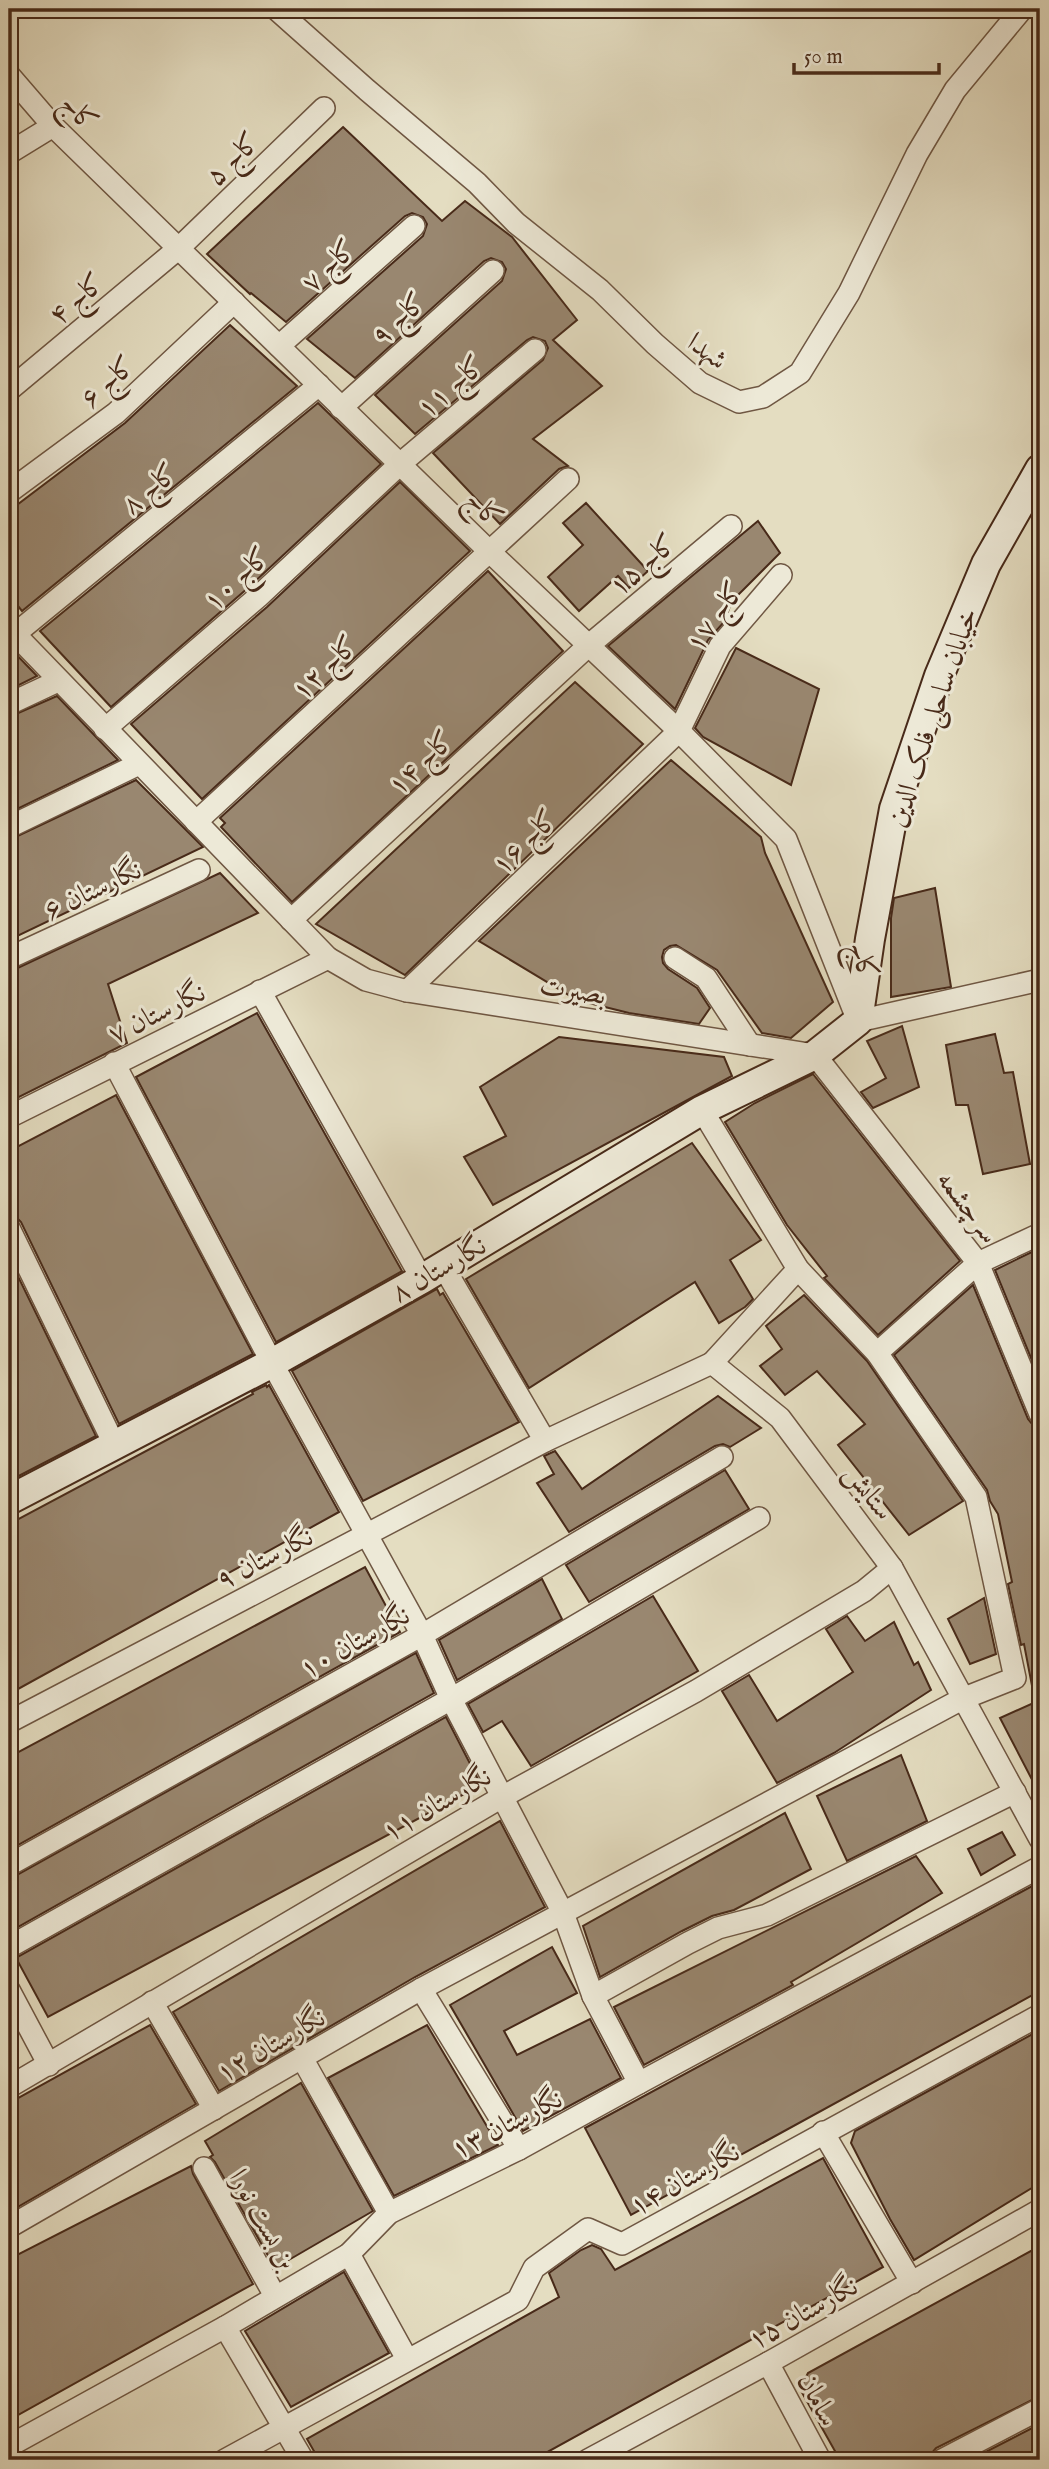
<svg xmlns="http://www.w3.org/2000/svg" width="1049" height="2469" viewBox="0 0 1049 2469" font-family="'IM FELL English',Amiri,serif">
<rect width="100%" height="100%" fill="#e4ddc1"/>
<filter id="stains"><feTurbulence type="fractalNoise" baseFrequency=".00286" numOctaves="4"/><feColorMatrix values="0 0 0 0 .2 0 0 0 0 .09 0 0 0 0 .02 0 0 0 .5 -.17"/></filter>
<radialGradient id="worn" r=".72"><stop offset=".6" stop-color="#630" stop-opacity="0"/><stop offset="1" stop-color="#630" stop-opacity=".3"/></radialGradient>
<g fill="#998770" stroke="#482a19" stroke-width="2">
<path d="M343,127l99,94 23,-20 47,36 65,83 -24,20 49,46 -69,53 35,27 -9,3 -59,55 -67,-71 110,-93 5,-12 -3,-7 -12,-4 -6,3 -112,94 -40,-39 127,-114 4,-12 -4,-7 -11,-4 -7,3 -129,117 -48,-39 116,-103 4,-12 -4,-7 -11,-4 -7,3 -119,106 -35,-29 -1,1 -43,-40z"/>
<path d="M230,325l67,61 -275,225 -13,-16v-84l116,-88z"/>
<path d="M318,403l63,61 -132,123 -138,120 -71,-76z"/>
<path d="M400,482l70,69 -268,248 -71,-75 136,-117z"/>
<path d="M586,503l62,68 -19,17 -11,-12 -39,35 -31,-34 35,-32 -20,-22z"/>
<path d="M758,521l22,32 -48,48 -8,21 -16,18 -33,69 -67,-63z"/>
<path d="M488,571l75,80 -271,251 -71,-75 4,-4 -5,-5z"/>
<path d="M9,647l28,29 -28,14z"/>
<path d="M736,648l83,41 -28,96 -88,-48 -8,-9z"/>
<path d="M575,682l68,62 -238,231 -89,-51z"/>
<path d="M57,696l61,64 -109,53v-96z"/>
<path d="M671,760l90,77 4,16 68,149 -42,36 -29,-5 -45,-63 -41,-25 -6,1 -6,4 -2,7 1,6 5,6 29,19 13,20 -11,16 -70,-11 -52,-13 -98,-59z"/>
<path d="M136,780l67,67 -194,93v-100z"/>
<path d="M220,873l38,40 -150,71 19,59 -118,59v-130z"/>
<path d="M935,888l16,99 -60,10v-79l3,-20z"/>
<path d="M257,1013l145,258 -126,71 -140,-265z"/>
<path d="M902,1026l17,61 -46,21 -12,-16 25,-14 -19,-37z"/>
<path d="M995,1034l9,39 9,-1 17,92 -47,10 -15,-69h-12l-10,-60z"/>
<path d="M559,1037l165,20 8,19 -239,129 -29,-48 42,-21 -26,-49z"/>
<path d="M813,1074l147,187 -82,74 -54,-57 3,-2 -40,-51 -62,-103 30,-19z"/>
<path d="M116,1095l137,259 -134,70 -98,-202 -5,-5 -7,-2v-64z"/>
<path d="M692,1143l69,97 -31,20 23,39 -8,8 -26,16 -24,-41 -166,106 -63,-109z"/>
<path d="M1040,1248v132l-45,-110z"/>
<path d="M9,1258l87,178 -87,45z"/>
<path d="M973,1285l55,134 5,6 7,2v263l-7,1 -9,-47 -3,1 -13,-61 4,-2 -14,-68 -8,-13 -3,-11 -93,-135z"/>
<path d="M437,1289l3,6 3,-2 76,129 -156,79 -71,-130z"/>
<path d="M804,1295l63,66 96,140 -54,34 -71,-90 27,-21 -48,-53 -32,24 -25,-29 22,-17 -16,-23z"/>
<path d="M266,1385l1,2 2,-2 70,127 -330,182v-170l244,-130 -1,-2z"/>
<path d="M718,1396l43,32 -31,19 -7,-3 -8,2 -146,86 -32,-49 17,-9 -10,-18 11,-5 27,38z"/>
<path d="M725,1470l24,39 -160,93 -23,-37z"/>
<path d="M365,1567l35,65 -391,218v-93z"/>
<path d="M542,1579l20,40 -105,61 -18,-40z"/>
<path d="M653,1596l45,75 -167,95 -29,-45 -19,11 -15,-28z"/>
<path d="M984,1598l12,56 -26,10 -22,-45z"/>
<path d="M847,1616l18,25 29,-19 20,43 4,-3 13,28 -97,63 -57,30 -55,-92 27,-16 28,46 76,-49 -27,-43z"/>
<path d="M416,1653l18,40 -425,239v-54l6,-2z"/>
<path d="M1040,1700v95l-40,-77z"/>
<path d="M446,1717l35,68 -433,232 -32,-59z"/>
<path d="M901,1755l26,66 -80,40 -30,-65z"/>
<path d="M785,1813l26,56 -77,41 -22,6 -30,15 -82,46 -17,-51z"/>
<path d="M500,1821l45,86 -130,70 -196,114 -46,-79z"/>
<path d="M1002,1832l13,23 -34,20 -13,-26z"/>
<path d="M916,1856l26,37 -151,89 2,3 -149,80 -30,-58z"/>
<path d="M1034,1885l6,12v94l-409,224 -46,-87z"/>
<path d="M552,1947l25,46 -73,38 13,24 73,-36 31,59 -98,53 -73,-126z"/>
<path d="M150,2025l46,79 -187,108v-109z"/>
<path d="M427,2025l71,120 -104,51 -66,-118z"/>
<path d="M1040,2030v153l-126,77 -24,-41 -39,-76 4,-12z"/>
<path d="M301,2083l72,128 -98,57 -60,-106 -5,-5 3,-2 -8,-14z"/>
<path d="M823,2158l60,109 -350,193h-214l-12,-21 252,-142 -10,-24 32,-23 11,-5 9,4 14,21z"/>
<path d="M191,2166l2,8 60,110 -244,136v-161z"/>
<path d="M1040,2246v150l-104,52 -5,6 -2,6h-89l-40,-71 8,-16z"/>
<path d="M344,2272l45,81 -98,54 -46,-76z"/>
<path d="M1040,2424v36h-70z"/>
</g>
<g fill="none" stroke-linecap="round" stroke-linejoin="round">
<g stroke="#6f5743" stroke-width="24">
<g id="street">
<path d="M276,9l91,81 110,93 39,40 84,67 55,54 45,39 39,19 24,-5 37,-24 49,-80 68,-139 38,-64 67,-81"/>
<path d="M9,75l44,51 437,426 189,179 107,108 72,182 182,-41"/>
<path d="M9,153l44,-27"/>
<path d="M279,346l135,-120"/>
<path d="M9,390l170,-142 145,-140"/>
<path d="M341,408l152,-137"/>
<path d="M9,492l107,-79 118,-111"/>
<path d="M9,628l319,330 38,22 41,11 408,64 163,208 62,151"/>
<path d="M15,634l304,-249"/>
<path d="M9,704l49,-23"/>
<path d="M105,729l153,-132 142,-133 135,-114"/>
<path d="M196,822l372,-343"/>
<path d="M9,827l130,-63"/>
<path d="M291,920l297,-274 143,-120"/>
<path d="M9,958l190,-88"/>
<path d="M675,958l31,20 44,67"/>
<path d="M260,991l162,288 21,-13 102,175"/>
<path d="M407,991l272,-260 41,-85 61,-71"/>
<path d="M114,1063l158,300 150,272 29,64 112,214 30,83 46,87"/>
<path d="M9,1117l319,-159"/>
<path d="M9,1228l105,216"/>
<path d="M877,1353l101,-90 62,-29"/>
<path d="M712,1363l86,-94"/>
<path d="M9,1722l536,-281 167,-78 68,55 112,150 148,271"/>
<path d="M9,1865l413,-230 300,-178"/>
<path d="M9,1947l442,-248 308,-181"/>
<path d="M421,1989l98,160"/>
<path d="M9,1990l40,75"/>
<path d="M593,1996l95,-53 30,-15 49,-13 248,-123"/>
<path d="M152,2002l62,107"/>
<path d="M302,2058l87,155"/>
<path d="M9,2087l493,-290 194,-106 168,-100 28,-23"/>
<path d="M823,2132l89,151"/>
<path d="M204,2168l71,128"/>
<path d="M9,2227l412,-238 541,-290 53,-21 -39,-181 -99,-144 -79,-84 -96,-159"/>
<path d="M349,2254l58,105"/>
<path d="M225,2327l78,133"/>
<path d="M768,2363l52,97"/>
<path d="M9,2446l216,-119 124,-73 40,-41 130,-64 120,-66 401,-216"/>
<path d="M225,2460l293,-160 16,-32 54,-39 34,15 418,-229"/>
<path d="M588,2460l180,-97 272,-153"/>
<path d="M942,2460l98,-51"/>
</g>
</g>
<g stroke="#482a19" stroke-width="32">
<path id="secondary" d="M9,1500l263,-137 150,-84 280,-169 113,-55 43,-34 12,-82 24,-130 45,-133 47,-112 54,-95"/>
</g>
<use href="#street" stroke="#ede9d7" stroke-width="21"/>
<use href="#secondary" stroke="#ede9d7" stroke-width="28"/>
</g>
<g text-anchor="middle" stroke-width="6" stroke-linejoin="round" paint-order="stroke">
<g font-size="28" fill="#482a19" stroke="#ede9d7">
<text transform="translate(80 112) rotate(46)" y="10">کاج</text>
<text transform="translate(232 158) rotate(-44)" y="10">کاج ۵</text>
<text transform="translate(328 265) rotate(-42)" y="10">کاج ۷</text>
<text transform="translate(76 298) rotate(-40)" y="10">کاج ۴</text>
<text transform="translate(398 318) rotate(-42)" y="10">کاج ۹</text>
<text transform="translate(708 350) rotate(36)" y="10">شهدا</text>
<text transform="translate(107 381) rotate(-41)" y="10">کاج ۶</text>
<text transform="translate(450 386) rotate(-40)" y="10">کاج ۱۱</text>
<text transform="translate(149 488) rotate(-39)" y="10">کاج ۸</text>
<text transform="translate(485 508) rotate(45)" y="10">کاج</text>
<text transform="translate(642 564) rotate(-40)" y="10">کاج ۱۵</text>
<text transform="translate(236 578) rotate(-42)" y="10">کاج ۱۰</text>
<text transform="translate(714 616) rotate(-54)" y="10">کاج ۱۷</text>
<text transform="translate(324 667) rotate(-43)" y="10">کاج ۱۲</text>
<text transform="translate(931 717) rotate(-71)" y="10">خیابان ساحلی فلک الدین</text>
<text transform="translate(420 762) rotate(-43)" y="10">کاج ۱۴</text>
<text transform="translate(524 841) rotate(-44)" y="10">کاج ۱۶</text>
<text transform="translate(92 889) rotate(-25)" y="10">نگارستان ۶</text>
<text transform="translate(864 960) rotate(68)" y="10">کاج</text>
<text transform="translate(573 989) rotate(9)" y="10">بصیرت</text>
<text transform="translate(156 1012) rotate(-26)" y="10">نگارستان ۷</text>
<text transform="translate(969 1206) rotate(53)" y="10">سرچشمه</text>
<text transform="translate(438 1268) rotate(-30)" y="10">نگارستان ۸</text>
<text transform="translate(870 1491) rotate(53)" y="10">ستایش</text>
<text transform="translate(264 1557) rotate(-27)" y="10">نگارستان ۹</text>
<text transform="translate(354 1641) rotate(-29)" y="10">نگارستان ۱۰</text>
<text transform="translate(436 1803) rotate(-30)" y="10">نگارستان ۱۱</text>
<text transform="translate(270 2044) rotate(-30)" y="10">نگارستان ۱۲</text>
<text transform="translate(506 2123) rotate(-27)" y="10">نگارستان ۱۳</text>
<text transform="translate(684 2178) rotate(-29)" y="10">نگارستان ۱۴</text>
<text transform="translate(264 2219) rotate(61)" y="10">بن بست نورا</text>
<text transform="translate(802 2312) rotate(-29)" y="10">نگارستان ۱۵</text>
<text transform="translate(819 2399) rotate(62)" y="10">سامان</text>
</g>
</g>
<rect width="1049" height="2469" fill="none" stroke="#e4ddc1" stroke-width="35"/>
<rect x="10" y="10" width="1028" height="2448" fill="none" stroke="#482a19" stroke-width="3.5"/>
<rect x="18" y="18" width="1014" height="2434" fill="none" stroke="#482a19" stroke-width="2"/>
<path d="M794 63v10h145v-10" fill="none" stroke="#482a19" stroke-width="3.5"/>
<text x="804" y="63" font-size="21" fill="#482a19" stroke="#ede9d7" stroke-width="5" paint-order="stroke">50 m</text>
<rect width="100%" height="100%" filter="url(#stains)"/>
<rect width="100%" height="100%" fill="url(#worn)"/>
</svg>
